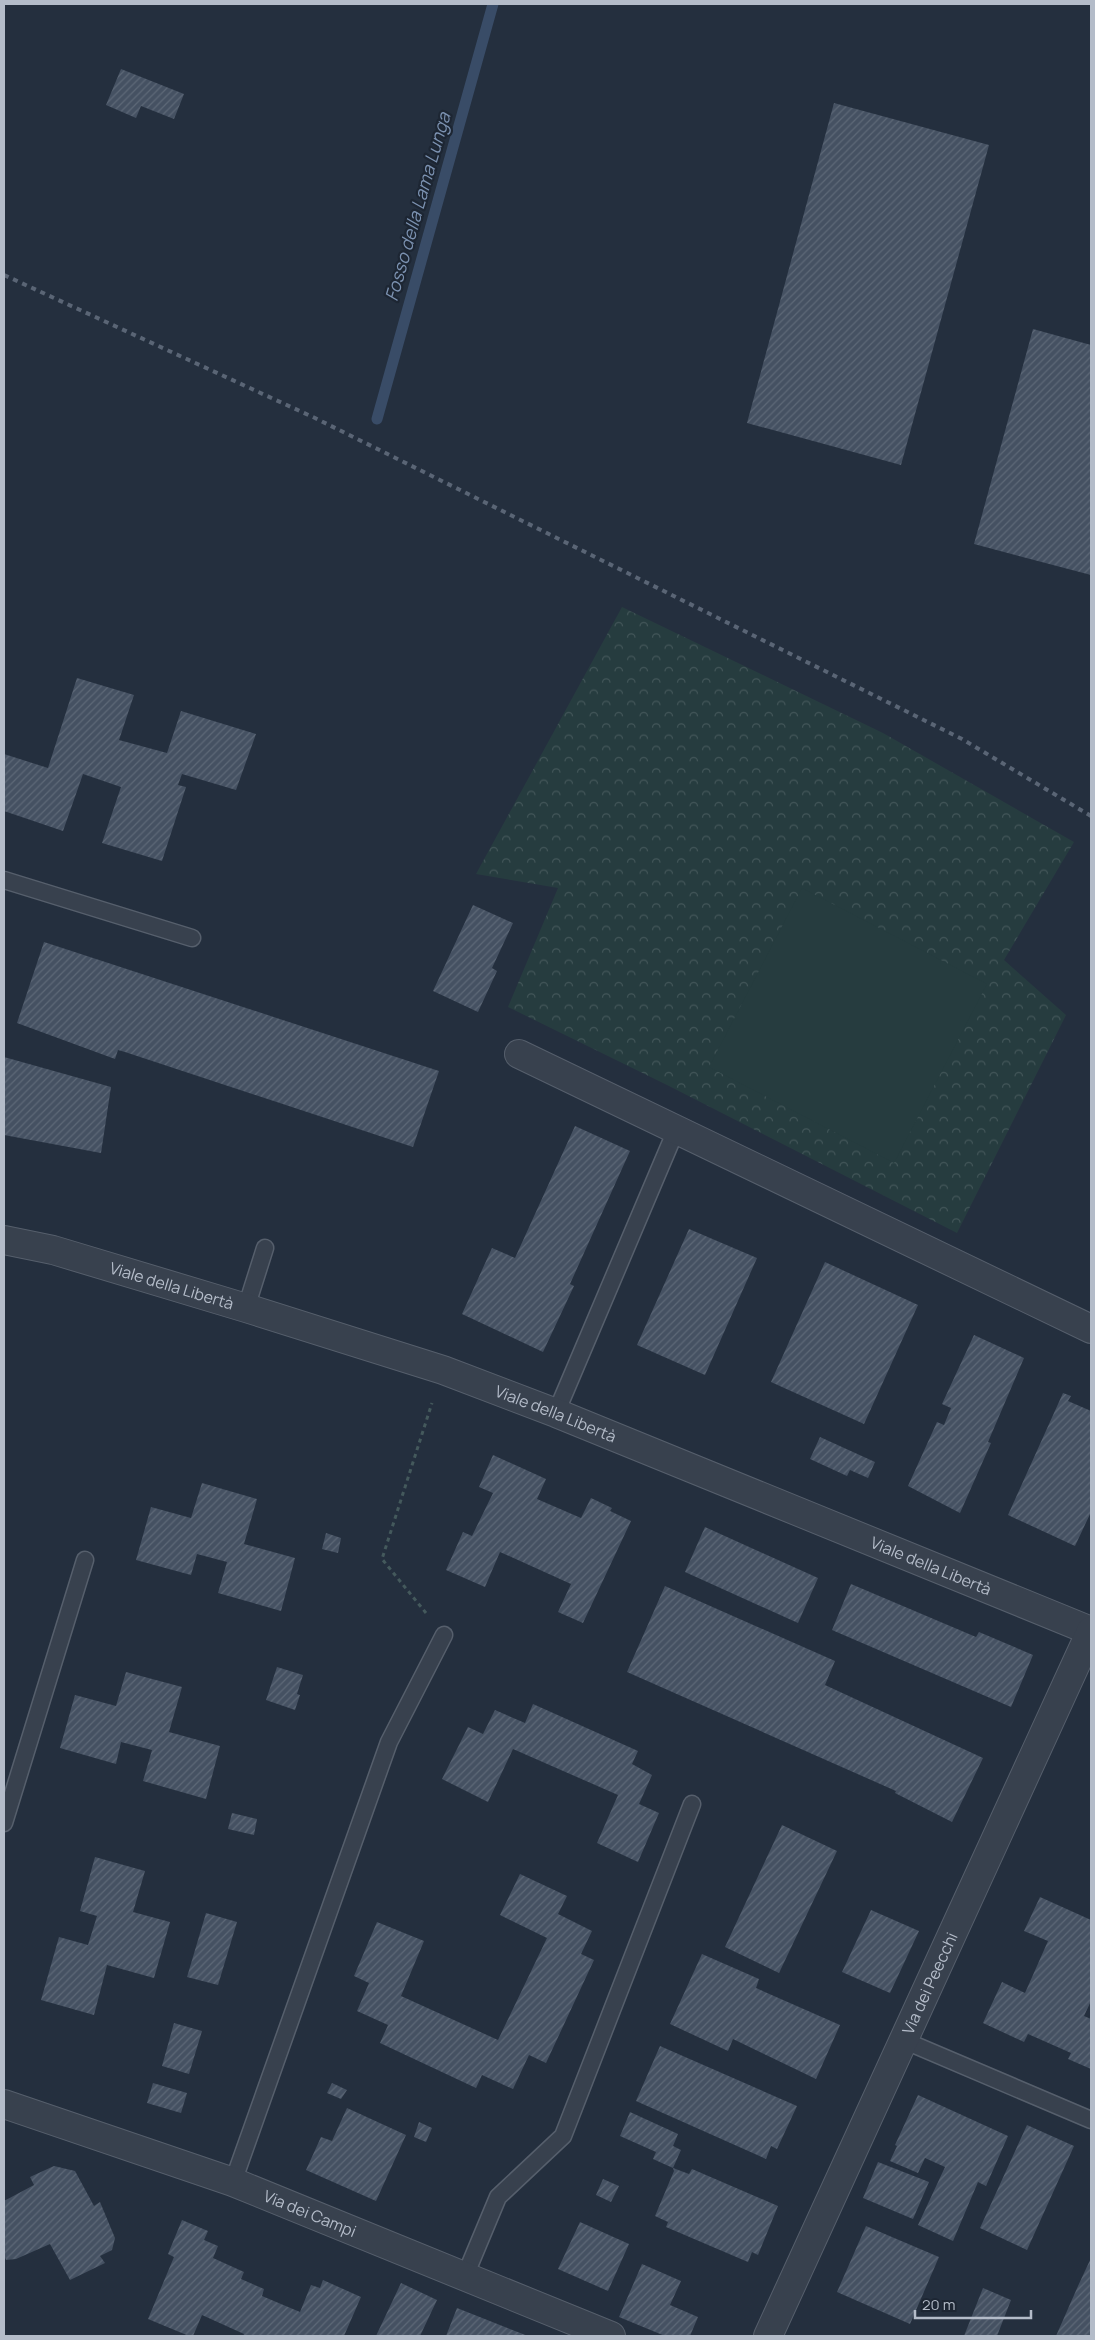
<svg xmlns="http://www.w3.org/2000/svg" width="1095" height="2340" viewBox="0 0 1095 2340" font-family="Manrope,sans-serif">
<defs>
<pattern id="forest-crowns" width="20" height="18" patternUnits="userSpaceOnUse" patternTransform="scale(1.25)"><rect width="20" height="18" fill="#263c3f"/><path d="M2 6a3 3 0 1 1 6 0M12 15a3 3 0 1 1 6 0" fill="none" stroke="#435659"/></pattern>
<pattern id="building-hatch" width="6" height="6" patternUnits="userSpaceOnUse" patternTransform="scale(1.25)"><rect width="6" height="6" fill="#455162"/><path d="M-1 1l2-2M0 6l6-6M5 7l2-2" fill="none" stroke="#5d6877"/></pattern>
</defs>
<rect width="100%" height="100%" fill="#242f3e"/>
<path fill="url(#forest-crowns)" d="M622,607l261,126 191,109 -70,118 62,55 -109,218 -288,-147 -161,-79 50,-119 -82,-14z"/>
<path fill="#263c3f" d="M802,888l185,96 -93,179 -185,-96z"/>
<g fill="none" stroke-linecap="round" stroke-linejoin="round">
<path stroke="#394c67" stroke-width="11" d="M377,419l116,-415"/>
</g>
<g fill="url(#building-hatch)">
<path d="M121,69l63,25 -10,25 -33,-13 -5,12 -30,-13z"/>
<path d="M834,103l155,42 -88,320 -154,-42z"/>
<path d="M1033,329l58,16v230l-117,-31z"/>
<path d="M77,678l57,17 -15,45 48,13 14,-42 75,23 -20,56 -54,-16 -4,11 8,2 -24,74 -60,-18 19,-56 -38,-13 -20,57 -59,-20v-57l44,14z"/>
<path d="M473,905l40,18 -21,45 5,3 -19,41 -45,-21z"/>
<path d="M44,942l395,129 -26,76 -288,-95 -7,-2 -3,9 -98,-36z"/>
<path d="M4,1057l107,30 -10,66 -97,-18z"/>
<path d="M575,1126l55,25 -60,133 4,2 -31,66 -81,-38 30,-66 23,10z"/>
<path d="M689,1229l68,29 -52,117 -68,-30z"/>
<path d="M825,1262l93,43 -54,119 -93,-42z"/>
<path d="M974,1335l50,23 -36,84 3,1 -31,70 -52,-27 29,-64 7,3 7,-17 -9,-4z"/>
<path d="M1063,1393l8,3 -3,5 23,10v101l-16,34 -67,-31z"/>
<path d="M820,1437l55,25 -7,16 -18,-8 -3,6 -37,-17z"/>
<path d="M493,1455l53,24 -9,20 44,19 10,-20 21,10 -2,3 21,10 -48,102 -25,-11 13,-28 -71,-32 -15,35 -39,-17 17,-38 9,4 21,-43 -14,-6z"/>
<path d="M202,1483l55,16 -13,45 51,14 -14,53 -63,-18 9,-31 -30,-8 -6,21 -55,-15 15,-53 40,11z"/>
<path d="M705,1527l113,51 -20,45 -113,-51z"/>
<path d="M326,1533l15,5 -3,15 -16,-4z"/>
<path d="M851,1584l125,53 3,-5 54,23 -22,52 -179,-77z"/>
<path d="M665,1586l170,75 -10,24 158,73 -31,64 -57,-29 1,-2 -269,-119z"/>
<path d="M277,1667l26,8 -6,19 3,1 -5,15 -29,-10z"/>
<path d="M126,1672l56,15 -13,45 51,14 -14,53 -63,-18 9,-31 -31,-8 -5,22 -56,-16 15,-53 41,11z"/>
<path d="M533,1704l105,47 -6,13 20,11 -13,29 20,9 -21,49 -41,-19 21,-48 -105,-46 -25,53 -46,-23 26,-52 15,7 12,-24 30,13z"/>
<path d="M232,1813l25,6 -3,16 -26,-6z"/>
<path d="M782,1825l55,26 -58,122 -54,-26z"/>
<path d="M95,1857l50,14 -12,41 37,10 -16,56 -47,-13 -13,50 -53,-15 18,-63 29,8 9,-29 -17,-5z"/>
<path d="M520,1874l47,22 -9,18 34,17 -11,23 13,6 -48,103 -17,-8 -16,34 -31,-14 -6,13 -96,-45 8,-18 -31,-14 12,-28 -15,-7 23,-54 47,19 -23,55 97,44 49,-102 -47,-23z"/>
<path d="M1040,1897l51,23v81l-7,15 7,3v50l-23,-10 3,-6 -43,-19 -4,8 -41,-19 19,-41 23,11 23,-52 -24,-10z"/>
<path d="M871,1910l48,21 -29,62 -48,-21z"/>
<path d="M206,1913l31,9 -19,63 -31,-8z"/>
<path d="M702,1954l57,25 -3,9 84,37 -24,54 -83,-40 -5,12 -58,-27z"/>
<path d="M174,2023l28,8 -13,43 -27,-8z"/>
<path d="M660,2046l137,60 -20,43 -6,-3 -5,13 -130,-58z"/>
<path d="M153,2083l34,10 -6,20 -34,-10z"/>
<path d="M332,2083l15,7 -6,9 -14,-6z"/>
<path d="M918,2095l90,41 -22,50 -8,-4 -25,59 -35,-16 27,-58 -20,-9 -7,15 -28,-12 7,-15 -2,-1z"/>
<path d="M347,2108l59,27 -30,66 -70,-31 15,-33 11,4z"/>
<path d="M630,2112l48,22 -5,12 8,4 -8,18 -20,-9 3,-7 -36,-16z"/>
<path d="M419,2122l13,6 -6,14 -12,-5z"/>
<path d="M1027,2125l47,21 -47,104 -47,-22z"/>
<path d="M878,2162l51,20 -16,37 -50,-21z"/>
<path d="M54,2166l21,5 19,35 6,-4 15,36 -3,12 -12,6 5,7 -35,17 -20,-36 -34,15 -10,1 -2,-5v-54l30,-16 -4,-8z"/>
<path d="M673,2168l16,6 3,-5 86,37 -20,49 -6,-3 -4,10 -82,-35 2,-5 -13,-6 19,-45z"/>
<path d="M603,2179l16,7 -8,16 -15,-7z"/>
<path d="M182,2220l26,11 -4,9 14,6 -5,12 31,14 -3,7 23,10 -2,7 38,16 11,-27 9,3 3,-8 38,17 -17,39h-101l1,-2 -42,-19 -9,21h-4l-41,-17 26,-62 -6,-3z"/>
<path d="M580,2222l49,22 -21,47 -50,-22z"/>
<path d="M866,2226l73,31 -29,67 -73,-32z"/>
<path d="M1091,2258v78h-35l22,-50z"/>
<path d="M642,2264l39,17 -11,24 28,12 -8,19h-25l-46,-19z"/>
<path d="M401,2283l36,17 -17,36h-44z"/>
<path d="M983,2288l28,12 -14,36h-33z"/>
<path d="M457,2308l58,23 13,5h-82z"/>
</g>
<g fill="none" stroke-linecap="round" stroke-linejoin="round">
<g stroke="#565f6c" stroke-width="19">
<g id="service">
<path d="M4,880l188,58"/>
<path d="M246,1308l19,-60"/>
<path d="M556,1413l120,-283"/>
<path d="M4,1823l81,-263"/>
<path d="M903,2040l188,80"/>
<path d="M233,2182l156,-440 55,-107"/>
<path d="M465,2276l33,-79 65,-61 129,-332"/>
</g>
</g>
<g stroke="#565f6c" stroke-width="30">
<g id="minor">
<path d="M519,1054l572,275"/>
<path id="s1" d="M4,1240l49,10 193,58 197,62 113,43 535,218"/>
<path id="s2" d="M4,2104l229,78 378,154"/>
<path id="s3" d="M768,2336l323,-705"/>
</g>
</g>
<path stroke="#44595c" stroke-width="3" stroke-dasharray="4 4" stroke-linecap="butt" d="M426,1613l-44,-54 50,-156"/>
<use href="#service" stroke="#38414e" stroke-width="16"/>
<use href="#minor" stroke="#38414e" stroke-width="28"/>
<path stroke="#5a6575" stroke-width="4" stroke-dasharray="5 5" stroke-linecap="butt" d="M4,275l311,143 647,321 129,77"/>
</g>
<g text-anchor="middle" stroke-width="4.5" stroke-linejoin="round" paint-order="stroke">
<g font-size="16" fill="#b4bcc9" stroke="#1d2633">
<text dy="6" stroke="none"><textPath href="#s1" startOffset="174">Viale della Libertà</textPath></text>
<text dy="6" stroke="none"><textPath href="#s1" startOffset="579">Viale della Libertà</textPath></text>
<text dy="6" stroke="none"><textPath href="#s1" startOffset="984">Viale della Libertà</textPath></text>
<text dy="6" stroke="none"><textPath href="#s3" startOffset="388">Via dei Peecchi</textPath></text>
<text dy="6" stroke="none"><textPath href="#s2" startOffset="325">Via dei Campi</textPath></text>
</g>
<g font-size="18" font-style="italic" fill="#7c92b1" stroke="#1d2633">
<text transform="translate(418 207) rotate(-74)" y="6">Fosso della Lama Lunga</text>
</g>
</g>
<rect width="1095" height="2340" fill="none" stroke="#b4bcc9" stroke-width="10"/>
<path d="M915 2310v8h116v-8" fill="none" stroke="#b4bcc9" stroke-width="2.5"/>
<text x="922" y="2310" font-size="15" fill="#b4bcc9" stroke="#1d2633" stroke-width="4" paint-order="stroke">20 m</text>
</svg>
